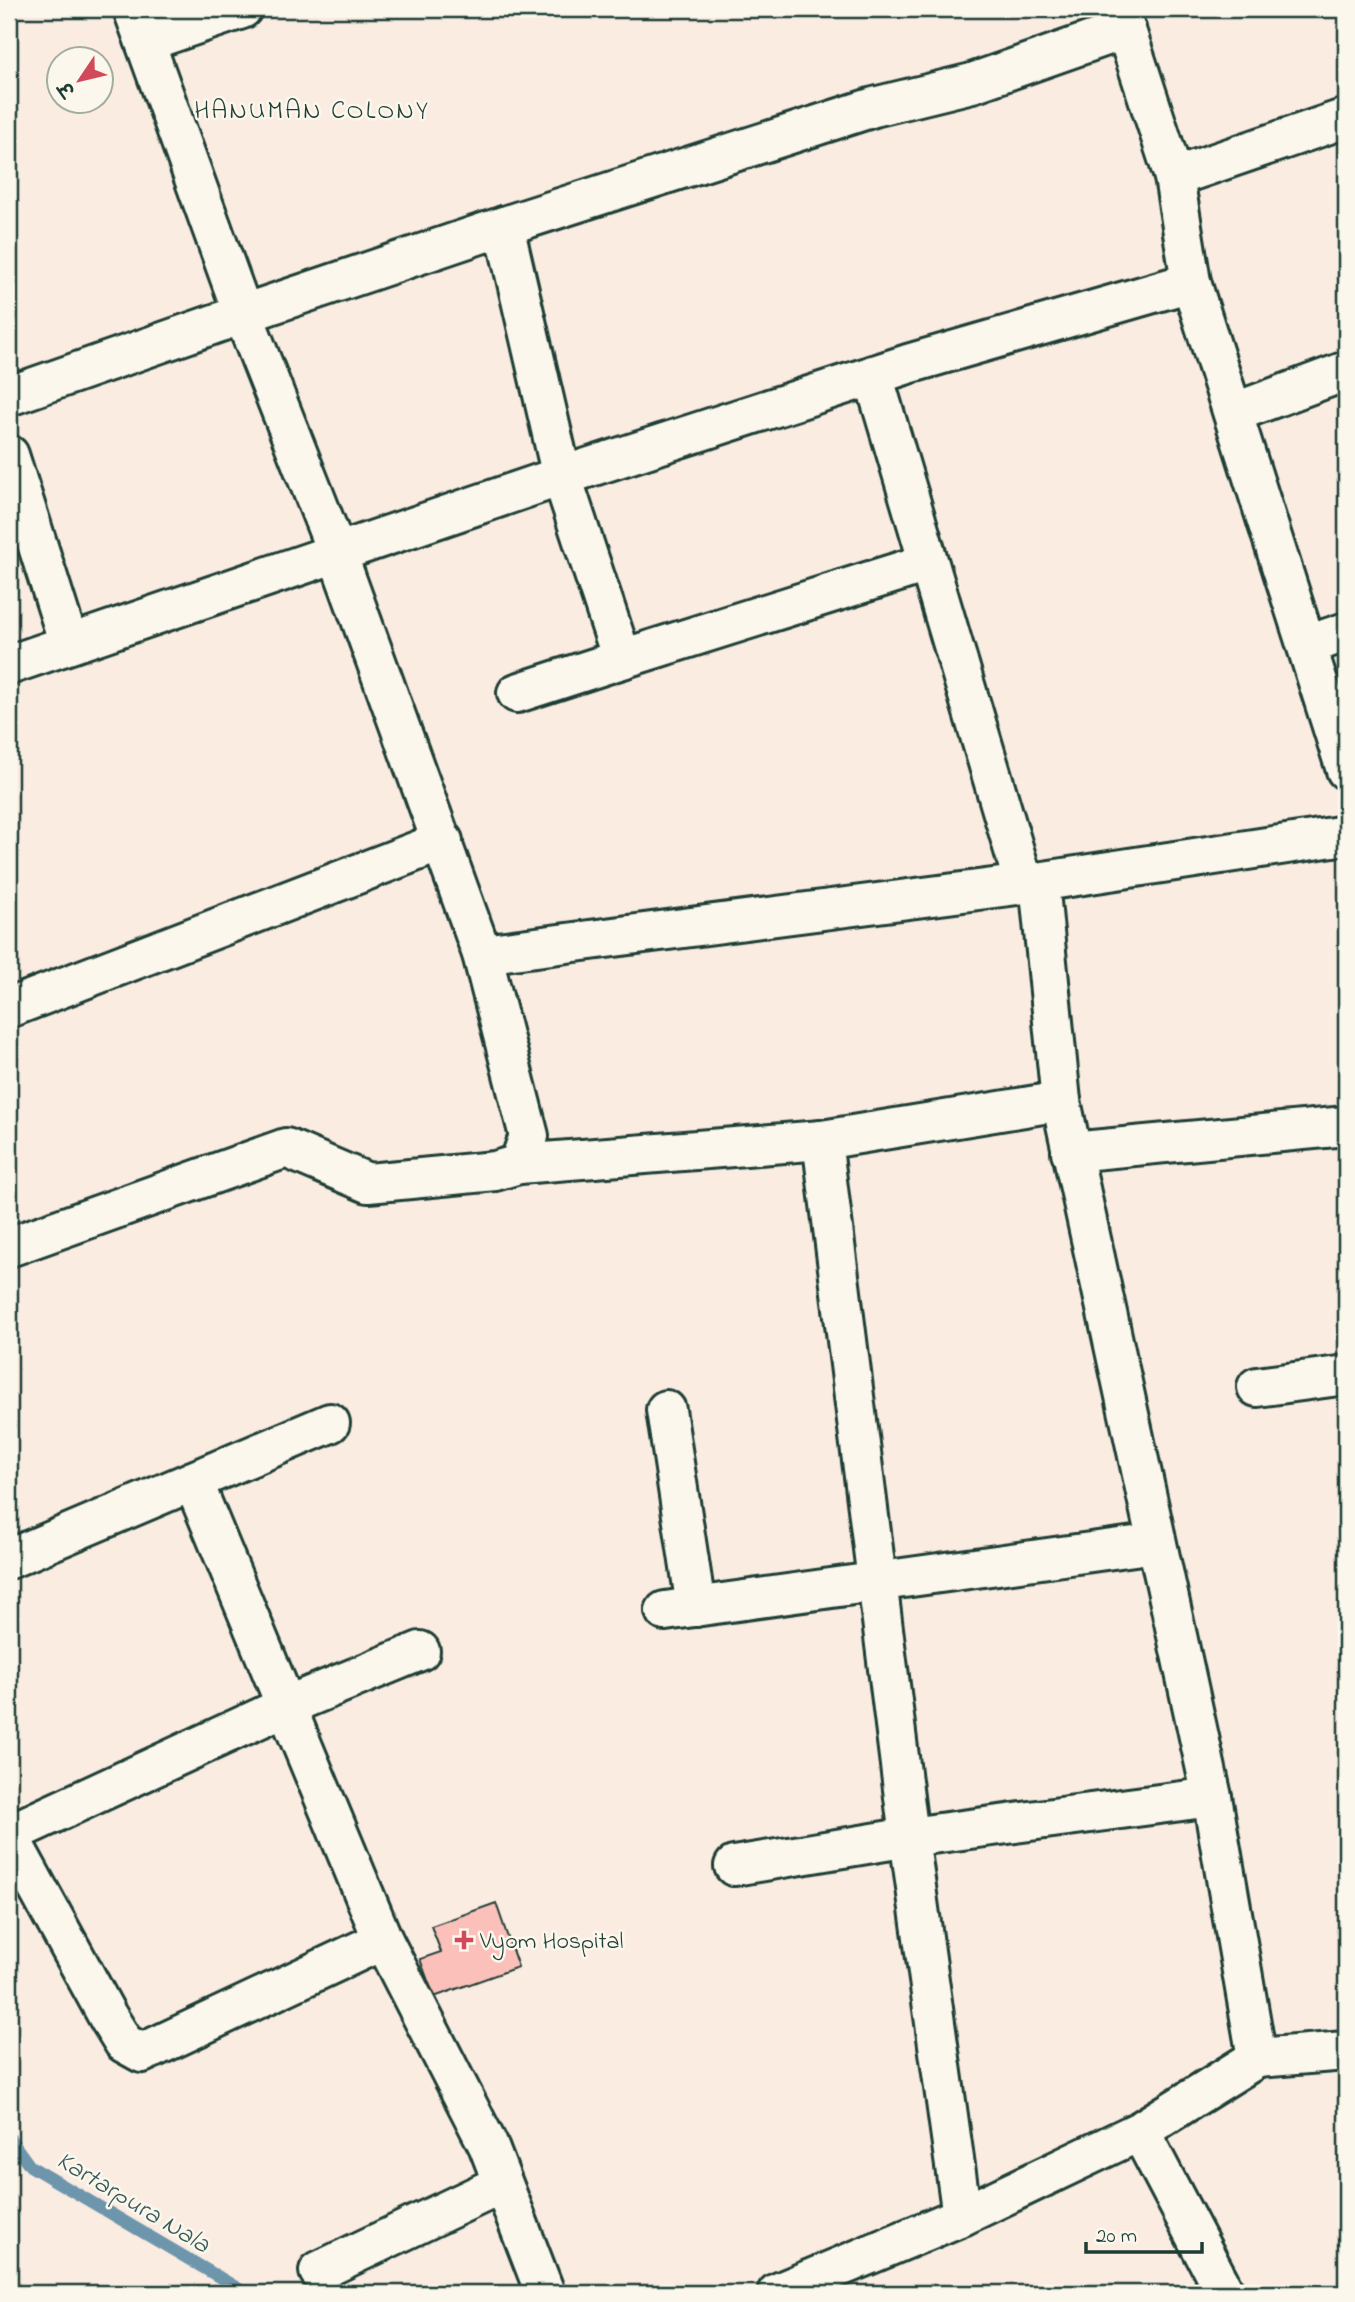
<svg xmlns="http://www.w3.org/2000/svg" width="1355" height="2302" viewBox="0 0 1355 2302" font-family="'Indie Flower','Playpen Sans Deva',sans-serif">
<rect width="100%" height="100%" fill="#fbece2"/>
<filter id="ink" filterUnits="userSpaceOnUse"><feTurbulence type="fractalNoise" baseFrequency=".0143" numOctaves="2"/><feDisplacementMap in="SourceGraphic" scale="14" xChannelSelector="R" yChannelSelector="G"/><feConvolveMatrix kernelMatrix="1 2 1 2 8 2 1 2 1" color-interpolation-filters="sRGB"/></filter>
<g filter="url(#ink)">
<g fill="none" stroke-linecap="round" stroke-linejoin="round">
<path stroke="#6d95ac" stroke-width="12" d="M9,2137l21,29 216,127"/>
</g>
<path fill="#fcc0bb" stroke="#1f3d34" stroke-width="2" d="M496,1903l22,64 -84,30 -14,-38 21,-7 -10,-26z"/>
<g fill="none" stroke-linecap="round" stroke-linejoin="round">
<g stroke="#1f3d34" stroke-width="44">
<g id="minor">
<path d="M133,9l110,305 261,-88 58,251 60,182 305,-96"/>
<path d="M145,42l97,-33"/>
<path d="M1174,177l172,-59"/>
<path d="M504,226l370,-119 98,-24 154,-54"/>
<path d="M1191,282l155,488"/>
<path d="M9,396l234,-82 94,239 145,401 47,182 -10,28 -24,7 -127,12 -82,-35 -277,99"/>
<path d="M1233,413l113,-42"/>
<path d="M9,455l60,189"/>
<path d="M1307,645l39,-13"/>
<path d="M9,665l535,-183 364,-118 283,-82 -17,-105 -55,-168"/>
<path d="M517,693l105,-34"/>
<path d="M1024,884l322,-49"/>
<path d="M482,954l542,-70 -151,-509"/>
<path d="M9,1008l434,-167"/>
<path d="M1061,1101l151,696 45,261 -117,73"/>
<path d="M1071,1152l275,-26"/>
<path d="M519,1164l303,-24"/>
<path d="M1257,1387l89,-12"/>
<path d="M666,1410l30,197"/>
<path d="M193,1481l93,225 134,-55"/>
<path d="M9,1559l321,-136"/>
<path d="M665,1611l491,-68"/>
<path d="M9,1834l277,-128 97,234 105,205 57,148"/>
<path d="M9,1836l99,181 16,26 18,10 241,-113"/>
<path d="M734,1866l175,-29 303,-40"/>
<path d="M1257,2058l89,-7"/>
<path d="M962,2216l-53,-379 -87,-697 239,-39 -22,-219"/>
<path d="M319,2271l183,-87"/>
<path d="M777,2293l185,-77 178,-85 85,162"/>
</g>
</g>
<use href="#minor" stroke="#fbf7ec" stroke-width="38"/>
</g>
</g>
<path fill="#d1495b" stroke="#fbf7ec" stroke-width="2.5" d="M460.5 1929.5h7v7h7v7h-7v7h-7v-7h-7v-7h7z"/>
<g text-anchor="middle" stroke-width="5" stroke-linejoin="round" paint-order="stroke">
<g font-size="24" fill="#1f3d34" stroke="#fbf7ec" text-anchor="start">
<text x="480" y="1948">Vyom Hospital</text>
</g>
<g font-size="26" letter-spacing="2" fill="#1f3d34" stroke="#fbf7ec">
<text x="312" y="118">HANUMAN COLONY</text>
</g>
<g font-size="26" font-style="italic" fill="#395a5c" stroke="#fbf7ec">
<text transform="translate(134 2201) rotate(31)" y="9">Kartarpura Nala</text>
</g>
</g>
<rect width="1355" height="2302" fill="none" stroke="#fbf7ec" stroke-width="35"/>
<rect x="18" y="18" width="1320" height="2267" fill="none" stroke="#1f3d34" stroke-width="2.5" filter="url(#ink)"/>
<g transform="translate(80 80) rotate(235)"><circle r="33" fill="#fbf7ec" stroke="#a3ada2" stroke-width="2"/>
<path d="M0-5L12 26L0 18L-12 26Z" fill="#d1495b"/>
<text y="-10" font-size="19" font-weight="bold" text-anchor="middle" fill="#1f3d34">उ</text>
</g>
<path d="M1086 2242v10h116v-10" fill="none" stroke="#1f3d34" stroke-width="3.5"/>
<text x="1096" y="2242" font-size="21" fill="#1f3d34" stroke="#fbf7ec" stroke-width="5" paint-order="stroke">20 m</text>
</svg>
